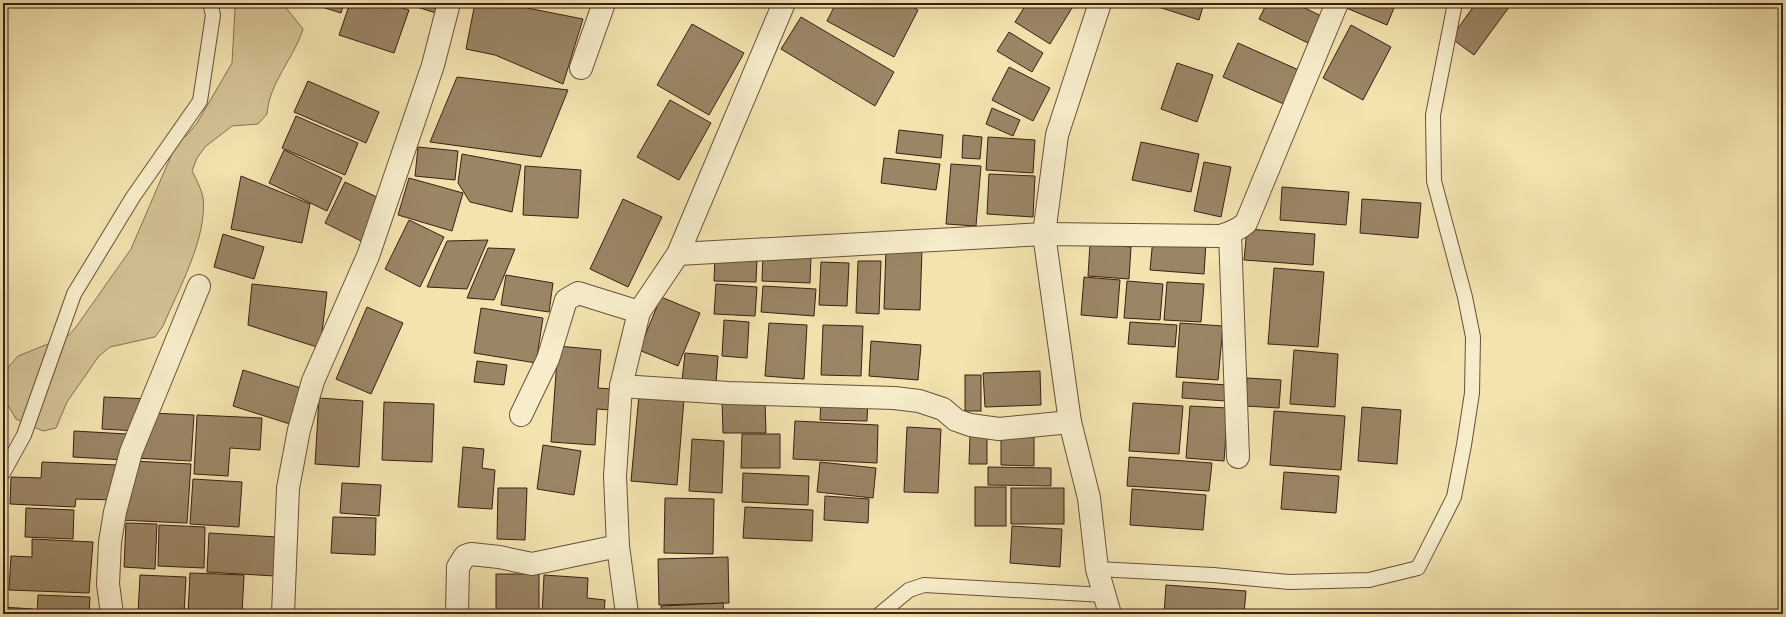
<svg xmlns="http://www.w3.org/2000/svg" width="1786" height="617" viewBox="0 0 1786 617" font-family="'IM FELL French Canon',serif">
<rect width="100%" height="100%" fill="#f2e3af"/>
<filter id="stains"><feTurbulence type="fractalNoise" baseFrequency=".005" numOctaves="4"/><feColorMatrix values="0 0 0 0 .2 0 0 0 0 .09 0 0 0 0 .02 0 0 0 .5 -.17"/></filter>
<radialGradient id="worn" r=".72"><stop offset=".6" stop-color="#630" stop-opacity="0"/><stop offset="1" stop-color="#630" stop-opacity=".3"/></radialGradient>
<path fill="#d3c295" stroke="#877054" d="M233,3h49l21,26c-9,29 -34,54 -36,85l-9,10 -26,2 -27,21 -8,11 -5,13c4,8 9,17 11,26 5,40 -25,93 -40,129l-8,11 -45,10 -11,9 -32,46 -11,26 -13,3 -27,-12 -13,-22v-24l15,-17 50,-20 8,-9 55,-78 46,-107 10,-7 10,-12 35,-60 3,-54z"/>
<g fill="#9a8565" stroke="#3b1f14">
<path d="M309,3h35l-3,10z"/>
<path d="M350,3h37l22,7 -15,43 -55,-18z"/>
<path d="M404,3h35l-3,10z"/>
<path d="M475,3h27l81,16 -20,65 -68,-29 -29,-6z"/>
<path d="M836,3h70l12,7 -24,47 -67,-36z"/>
<path d="M1027,3h48l-25,41 -35,-22z"/>
<path d="M1146,3h58l-5,17z"/>
<path d="M1267,3h28l26,13 -13,27 -49,-24z"/>
<path d="M1346,3h50l-9,22 -43,-18z"/>
<path d="M1476,3h36l-38,52 -23,-17z"/>
<path d="M801,17l93,55 -19,34 -94,-57z"/>
<path d="M692,24l52,29 -35,62 -52,-30z"/>
<path d="M1351,25l40,22 -28,53 -40,-22z"/>
<path d="M1009,32l34,21 -11,19 -35,-21z"/>
<path d="M1238,43l63,28 -15,34 -63,-28z"/>
<path d="M1177,63l36,12 -16,47 -36,-13z"/>
<path d="M1009,67l41,21 -17,33 -41,-21z"/>
<path d="M457,77l111,13 -27,67 -111,-15z"/>
<path d="M308,81l71,31 -13,31 -72,-31z"/>
<path d="M670,100l41,23 -32,57 -42,-23z"/>
<path d="M992,108l28,12 -7,16 -27,-12z"/>
<path d="M296,116l62,27 -13,32 -63,-27z"/>
<path d="M899,130l44,5 -2,23 -45,-5z"/>
<path d="M963,135l19,2 -2,22 -18,-1z"/>
<path d="M988,137l47,3 -2,33 -47,-3z"/>
<path d="M1141,142l58,12 -8,38 -59,-12z"/>
<path d="M418,147l40,4 -3,29 -40,-4z"/>
<path d="M284,150l58,28 -15,33 -58,-28z"/>
<path d="M462,154l59,11 -9,47 -42,-10 -12,-19z"/>
<path d="M884,158l56,6 -4,26 -55,-7z"/>
<path d="M1204,162l27,5 -10,50 -27,-6z"/>
<path d="M951,164l30,2 -5,60 -30,-2z"/>
<path d="M525,166l56,4 -3,48 -55,-3z"/>
<path d="M989,174l46,2 -2,41 -46,-3z"/>
<path d="M241,176l69,28 -8,39 -71,-14z"/>
<path d="M409,178l54,15 -11,38 -54,-16z"/>
<path d="M345,182l36,17 -20,42 -36,-18z"/>
<path d="M1282,187l67,5 -3,33 -66,-5z"/>
<path d="M623,199l39,18 -34,70 -38,-18z"/>
<path d="M1362,199l59,4 -3,35 -58,-5z"/>
<path d="M409,220l35,17 -24,50 -35,-18z"/>
<path d="M1247,229l68,5 -2,31 -69,-5z"/>
<path d="M223,234l41,13 -10,32 -40,-12z"/>
<path d="M1153,238l53,4 -2,32 -54,-4z"/>
<path d="M488,240l-21,49 -40,-2 20,-46z"/>
<path d="M1090,244l41,3 -2,32 -41,-3z"/>
<path d="M488,248l27,1 -21,51 -27,-2z"/>
<path d="M886,248l36,1 -2,61 -36,-1z"/>
<path d="M763,254l48,2 -1,27 -48,-2z"/>
<path d="M715,257l42,2 -1,23 -42,-1z"/>
<path d="M858,261h23l-2,53 -23,-1z"/>
<path d="M821,262l28,1 -2,43 -28,-1z"/>
<path d="M1274,268l50,4 -6,75 -50,-3z"/>
<path d="M506,275l47,8 -4,29 -48,-7z"/>
<path d="M1084,277l36,3 -3,38 -36,-3z"/>
<path d="M1127,281l36,3 -3,36 -36,-2z"/>
<path d="M1167,282l37,2 -3,38 -37,-2z"/>
<path d="M252,284l75,8 -7,56 -72,-23z"/>
<path d="M716,284l41,3 -2,29 -41,-2z"/>
<path d="M763,286l53,3 -2,27 -53,-4z"/>
<path d="M661,297l39,16 -22,53 -39,-16z"/>
<path d="M367,307l36,16 -32,71 -35,-15z"/>
<path d="M481,308l62,10 -7,45 -62,-10z"/>
<path d="M724,320l25,2 -2,36 -25,-2z"/>
<path d="M1130,322l47,3 -2,22 -47,-3z"/>
<path d="M769,323l38,2 -3,54 -39,-3z"/>
<path d="M1180,323l43,3 -5,54 -42,-3z"/>
<path d="M823,325l40,1 -2,50 -40,-1z"/>
<path d="M871,341l50,4 -3,35 -49,-4z"/>
<path d="M558,346l43,4 -3,38 14,1 -1,21 -14,-1 -2,36 -44,-3z"/>
<path d="M1294,350l44,4 -3,53 -45,-3z"/>
<path d="M685,353l33,3 -2,28 -34,-3z"/>
<path d="M477,361l30,4 -3,20 -30,-3z"/>
<path d="M243,370l61,19 -11,36 -60,-19z"/>
<path d="M1040,371l1,34 -56,2 -2,-34z"/>
<rect x="965" y="375" width="16" height="36"/>
<path d="M1247,378l34,2 -2,28 -34,-2z"/>
<path d="M1183,382l44,3 -1,16 -44,-3z"/>
<path d="M639,395l45,4 -7,86 -46,-4z"/>
<path d="M104,397l46,2 -13,32 -35,-2z"/>
<path d="M319,398l44,3 -4,66 -44,-3z"/>
<path d="M821,398l47,1 -1,22 -47,-1z"/>
<path d="M722,400h43l1,33h-43z"/>
<path d="M384,402l50,2 -2,58 -50,-2z"/>
<path d="M1133,403l50,3 -4,48 -50,-3z"/>
<path d="M1190,406l38,2 -4,53 -38,-3z"/>
<path d="M1362,407l39,3 -4,54 -39,-3z"/>
<path d="M1274,411l71,5 -4,54 -71,-5z"/>
<path d="M152,413l42,2 -3,46 -56,-3z"/>
<path d="M197,415l65,3 -2,32 -30,-2 -2,28 -34,-2z"/>
<path d="M795,421l83,4 -1,38 -84,-4z"/>
<path d="M907,427l34,2 -3,64 -34,-1z"/>
<path d="M74,431l53,3 -1,26 -53,-3z"/>
<path d="M742,434h38v34h-39z"/>
<path d="M1034,434v32l-33,-1v-30z"/>
<path d="M970,436l17,1v27h-18z"/>
<path d="M692,439l32,2 -2,52 -33,-2z"/>
<path d="M543,445l38,6 -7,44 -37,-6z"/>
<path d="M463,447l21,2 -2,19 13,2 -3,39 -34,-2z"/>
<path d="M1129,457l83,6 -3,28 -82,-5z"/>
<path d="M133,461l58,3 -4,59 -69,-3z"/>
<path d="M42,462l76,3 -2,35 -40,-1 -1,8 -65,-3 1,-27 30,1z"/>
<path d="M820,462l56,6 -3,30 -56,-6z"/>
<path d="M988,467l63,1v18l-63,-1z"/>
<path d="M1284,472l55,4 -3,37 -55,-4z"/>
<path d="M743,473l66,3 -1,29 -66,-3z"/>
<path d="M193,479l49,3 -3,45 -49,-3z"/>
<path d="M342,483l39,2 -2,31 -39,-3z"/>
<rect x="975" y="487" width="31" height="39"/>
<path d="M498,488h29l-2,52 -28,-1z"/>
<rect x="1011" y="488" width="53" height="36"/>
<path d="M1132,489l74,6 -3,35 -73,-5z"/>
<path d="M825,496l44,3 -1,24 -44,-3z"/>
<path d="M665,498l49,1 -1,55 -49,-1z"/>
<path d="M745,507l68,3 -1,31 -69,-3z"/>
<path d="M26,508l48,2 -1,29 -48,-2z"/>
<path d="M333,517l43,1 -1,37 -44,-2z"/>
<path d="M126,523l31,1 -2,45 -31,-2z"/>
<path d="M159,525l46,2 -1,41 -46,-2z"/>
<path d="M1012,526l50,3 -2,38 -50,-4z"/>
<path d="M209,533l68,4 -2,39 -68,-4z"/>
<path d="M32,539l61,3 -4,51 -80,-3 2,-34 21,1z"/>
<path d="M728,557l1,46 -70,2 -1,-46z"/>
<path d="M190,573l54,2 -2,39h-54z"/>
<rect x="496" y="574" width="43" height="40"/>
<path d="M140,575l46,2 -2,37h-46z"/>
<path d="M544,575l44,3 -1,20 18,2 -1,14h-62z"/>
<path d="M1166,585l80,6 -2,23h-80z"/>
<path d="M38,595l52,2 -1,16 13,1h-65z"/>
<path d="M723,603l1,11h-62l-1,-8z"/>
<path d="M3,607l30,2v5h-30z"/>
</g>
<g fill="none" stroke-linecap="round" stroke-linejoin="round">
<g stroke="#69503b" stroke-width="16">
<g id="lane">
<path d="M3,473l21,-38 50,-141 59,-97 67,-96 13,-86 -3,-12"/>
<path d="M1097,569l116,6 76,7 80,-2 49,-12 36,-71 10,-52 8,-52 1,-56 -8,-40 -31,-116 -1,-66 22,-112"/>
<path d="M880,614l29,-24 15,-5 180,10"/>
</g>
</g>
<g stroke="#69503b" stroke-width="24">
<g id="street">
<path d="M1100,3l-43,132 -13,99 26,188 19,76 8,71 13,45"/>
<path d="M581,68l23,-65"/>
<path d="M1230,233l8,224"/>
<path d="M678,254l366,-20 176,2c11,-3 18,-6 26,-13l91,-220"/>
<path d="M621,386l107,7 166,5 25,3 24,8 13,11 14,5 29,4 71,-7"/>
<path d="M521,415l27,-56 18,-59 12,-7 61,19"/>
<path d="M112,614l-4,-30 2,-42 5,-30 16,-60 68,-166"/>
<path d="M283,614l5,-126 11,-58 14,-49 55,-125 65,-191 16,-62"/>
<path d="M457,614l1,-47 7,-11 6,-2 28,3 33,7 86,-18"/>
<path d="M627,614l-9,-68 -3,-70 6,-90 18,-74 39,-58 106,-251"/>
</g>
</g>
<use href="#lane" stroke="#f7edcb" stroke-width="14"/>
<use href="#street" stroke="#f7edcb" stroke-width="22"/>
</g>
<rect width="1786" height="617" fill="none" stroke="#f2e3af" stroke-width="16"/>
<rect x="4" y="4" width="1778" height="609" fill="none" stroke="#3b1f14" stroke-width="2"/>
<rect x="8" y="8" width="1770" height="601" fill="none" stroke="#3b1f14"/>
<rect width="100%" height="100%" filter="url(#stains)"/>
<rect width="100%" height="100%" fill="url(#worn)"/>
</svg>
